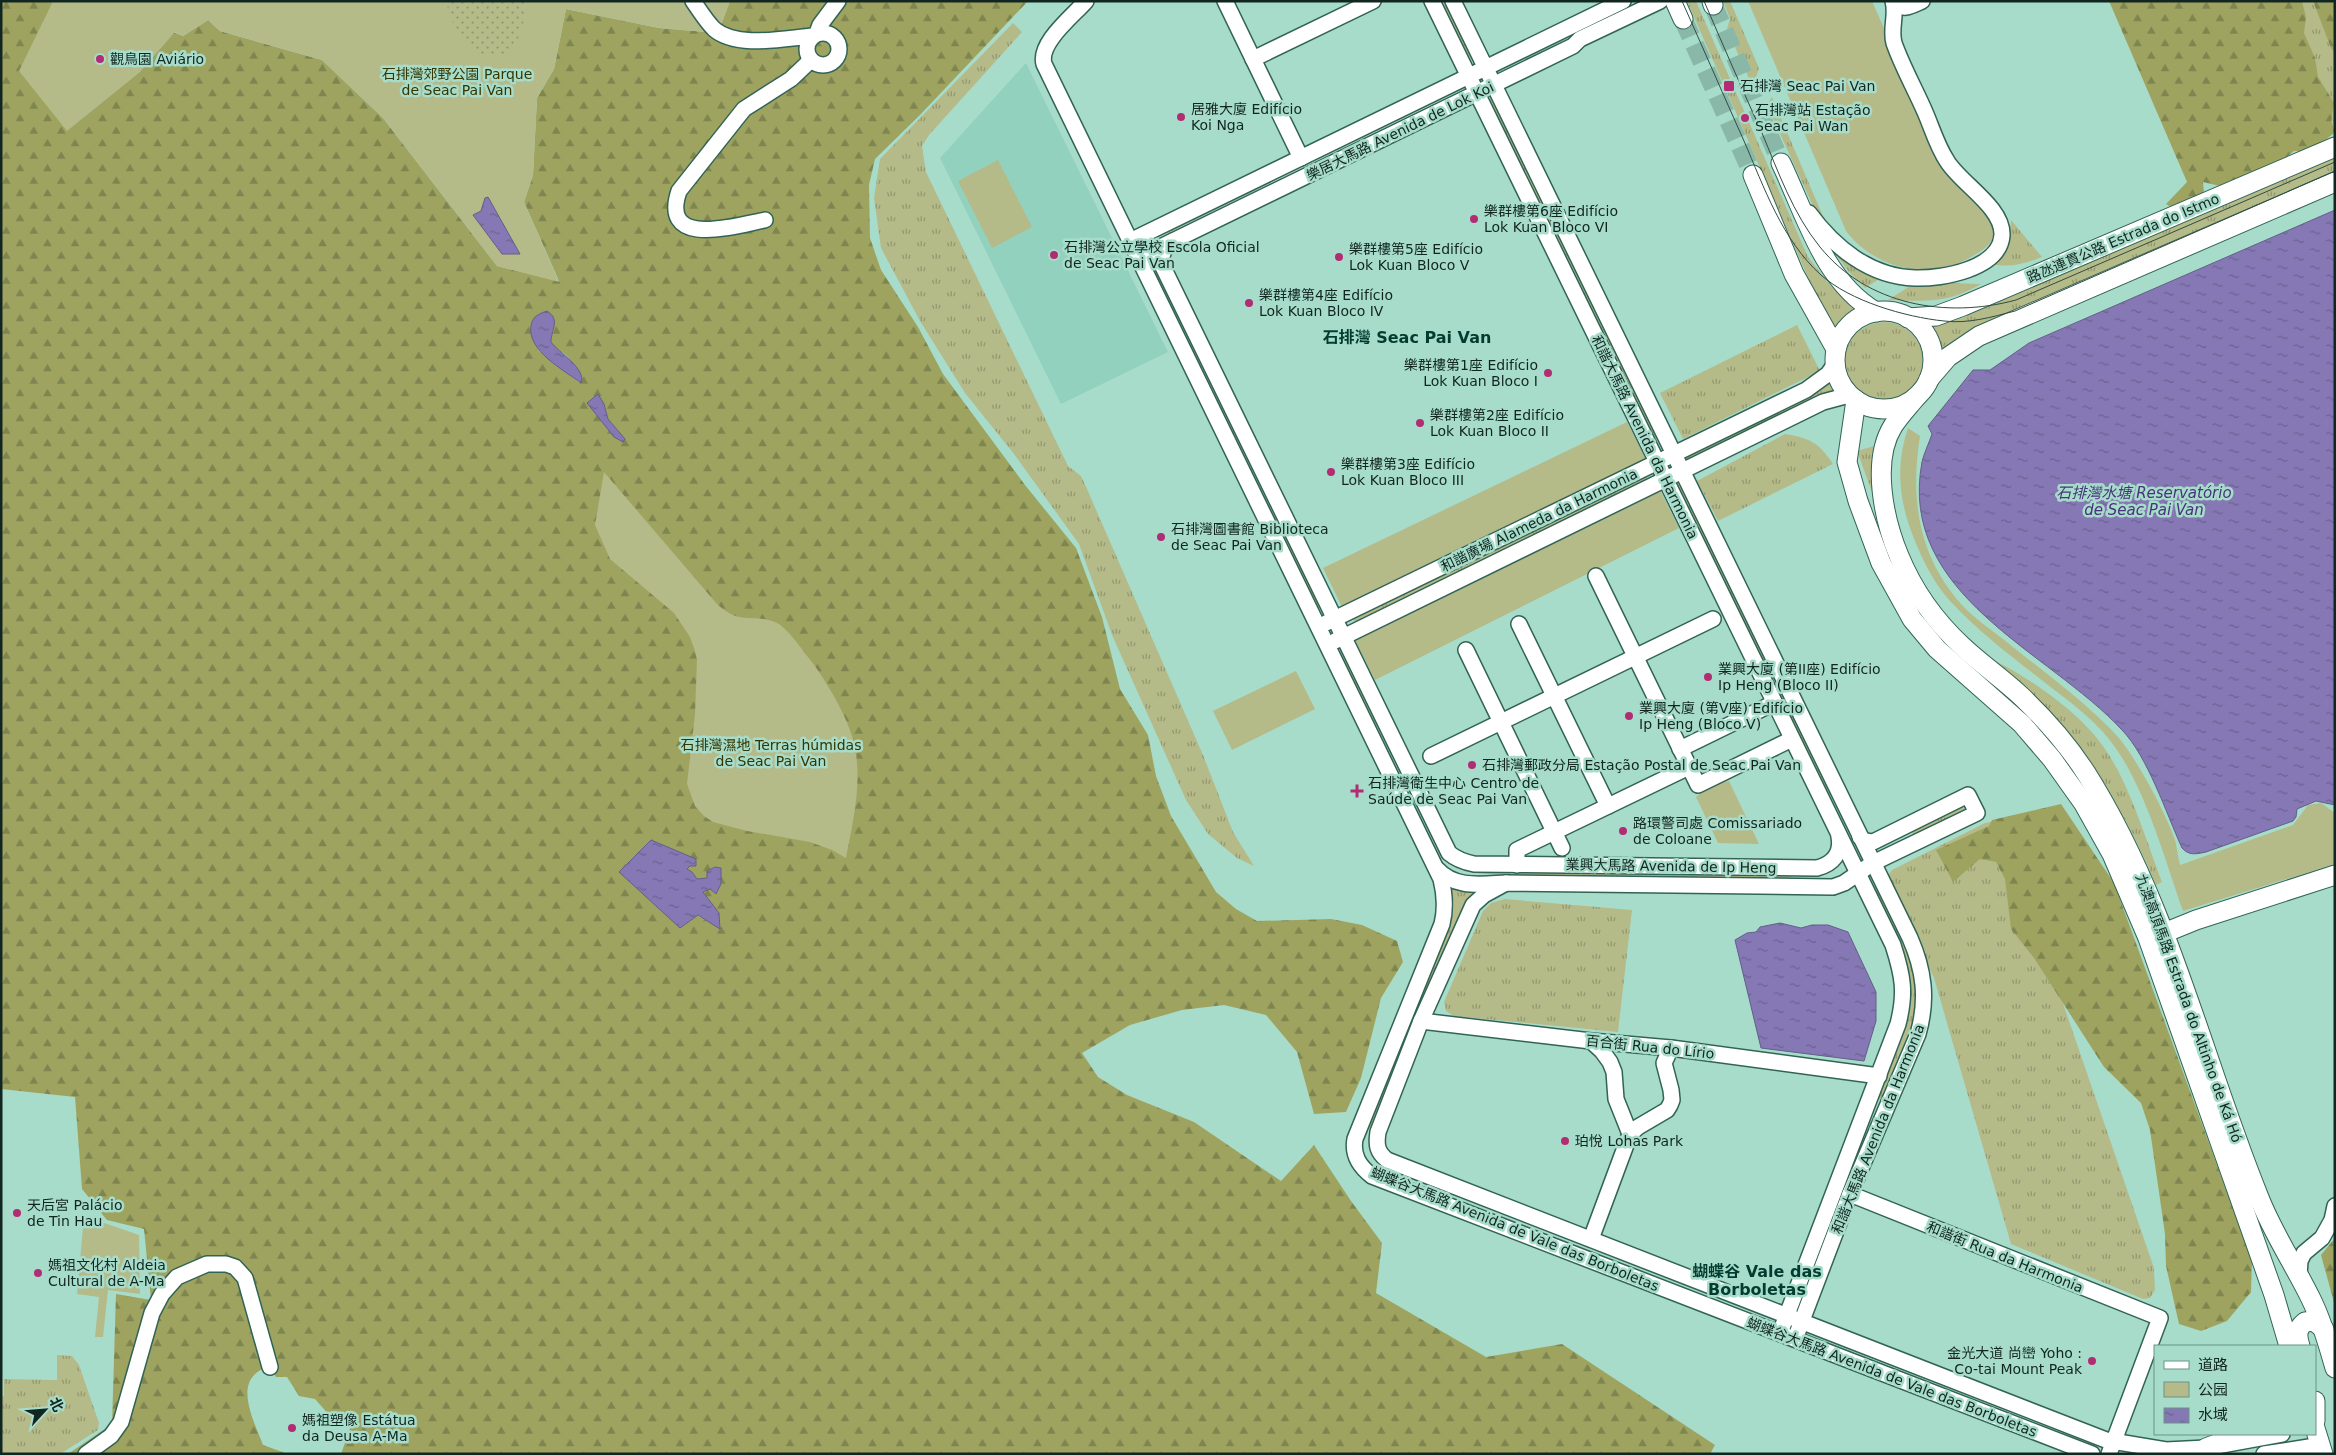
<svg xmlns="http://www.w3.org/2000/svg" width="2336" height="1455" viewBox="0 0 2336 1455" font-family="'DejaVu Sans','Noto Sans SC',sans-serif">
<defs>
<pattern id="grass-tufts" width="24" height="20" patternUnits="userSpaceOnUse" patternTransform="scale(1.25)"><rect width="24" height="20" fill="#b5ba89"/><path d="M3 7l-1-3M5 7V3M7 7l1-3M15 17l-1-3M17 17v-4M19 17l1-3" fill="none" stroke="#929770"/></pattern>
<pattern id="forest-firs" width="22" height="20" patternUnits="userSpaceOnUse" patternTransform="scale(1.25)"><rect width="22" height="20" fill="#9ea460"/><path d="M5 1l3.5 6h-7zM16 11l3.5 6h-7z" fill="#7f854f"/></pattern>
<pattern id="garden-dots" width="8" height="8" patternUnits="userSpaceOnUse" patternTransform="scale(1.25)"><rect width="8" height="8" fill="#b5ba89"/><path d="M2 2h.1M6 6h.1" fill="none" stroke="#929770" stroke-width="1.8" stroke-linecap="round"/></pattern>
<pattern id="water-ripples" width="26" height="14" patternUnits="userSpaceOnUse" patternTransform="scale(1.25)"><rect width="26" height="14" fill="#8578b4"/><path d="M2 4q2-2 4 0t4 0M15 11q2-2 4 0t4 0" fill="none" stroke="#6b6292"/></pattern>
</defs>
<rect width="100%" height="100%" fill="#a7dccb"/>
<path fill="#92d1bd" d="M1026,63l142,289 -107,52 -121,-246z"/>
<g fill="url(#grass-tufts)">
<path d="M1441,1h5l26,55 -4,2z"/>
<path d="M1687,1h9l112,256 23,29 25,21 -12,9 -12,16z"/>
<path d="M1723,1h7l29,67 -4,13 -4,2 -24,-54 3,-10z"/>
<path d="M2277,1h58v128z"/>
<path d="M1013,23l9,9 -93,103 -7,11 4,26 142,294 13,10 6,13 116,266 30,77 21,34 -17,-8 -29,-24 -22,-34 -74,-165 -33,-91 -65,-90 -49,-61 -45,-72 -39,-73 -7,-50 6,-39z"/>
<path d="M1458,86l2,4 -292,143 -2,-4z"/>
<path d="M1772,97l56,131 53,50 -16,10 -16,-16 -15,-20 -67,-147z"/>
<path d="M1492,98l167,342 -3,1 -167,-341z"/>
<path d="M2335,155v19l-342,146 -36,18 -17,15 -6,-16 -8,-12 16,-1 20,-6z"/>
<path d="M2011,220l31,37c-18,7 -32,11 -51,7 15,-11 19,-25 20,-44z"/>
<path d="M1155,265l167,341 -4,2 -167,-341z"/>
<path d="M1949,283l32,1c-35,20 -55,17 -93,16l22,-14z"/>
<circle cx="1884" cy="361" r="39"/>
<path d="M1797,325l23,46 -137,68 -23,-46z"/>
<path d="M1833,376l9,17 -161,70 -1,-3 138,-68z"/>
<path d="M1785,434c25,4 34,9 48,30l-115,57 -21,-40z"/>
<path d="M1874,446l-2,46 -15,-41z"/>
<path d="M1646,476l2,4 -293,142 -2,-4z"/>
<path d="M1680,483l152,311 -3,1 -153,-311z"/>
<path d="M1344,650l99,199 67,22v4c-25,-1 -45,0 -66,-15l-105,-208z"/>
<path d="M1992,659c39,20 88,53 113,90 25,36 41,91 57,133l-6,3c-28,-67 -65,-129 -115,-183 -15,-15 -33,-29 -49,-43z"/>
<path d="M1963,807l2,4 -51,25 -2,-4z"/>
<path d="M1995,821l8,8 151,439 1,22 -5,8 -7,1 -132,-55 -77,-266 -44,-95 -1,-9 3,-4 93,-47z"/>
<path d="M1520,873l271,3v5l-271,-4z"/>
<path d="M1450,886l23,5 -17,33 -83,205h-3l-1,-6 83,-204 2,-15z"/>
<path d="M1875,887l3,2 29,59 11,35 -3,41 -32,77 -7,-3c12,-28 34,-67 35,-98 2,-35 -24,-79 -38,-112z"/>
<path d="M1505,899l127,11 -14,122 -164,-16 -8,-5 -2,-9 39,-91 8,-8z"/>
<path d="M57,1355l15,1 7,9 20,58 -1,7 -38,24h-59v-58h3v-17l53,1z"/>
</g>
<g fill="url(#forest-firs)" fill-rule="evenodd">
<path d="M1,1h97l85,35 25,-16 12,11 102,29 61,58 114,148 62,15 -35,-79 9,-27 4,-77 17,-29 12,-60 93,19 59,5 12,-32h298l-108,114 -45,44 -6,26 1,53 11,32 37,57 25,47 82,111 51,63 26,69 18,72 28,46 8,41 15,40 45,76 20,17 21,12 74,-2 31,6 35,16 6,21 -22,36 -20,80 -15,34 -32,2 -17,-62 -31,-37 -42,-10 -42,5 -52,15 -48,28 16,24 29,18 67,27 87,59 33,-36 37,56 31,42 -6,50 110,64 76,-13 153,101 -5,9h-1369l12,-34 -23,-4 -15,-17 -16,-3 -12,-19h-11l-7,-10c-39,10 -15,54 -6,78l25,9h-220l44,-30 4,-130 35,6 -7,-71 -37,-9 -25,-31 -7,-92 -74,-8zM555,329c-12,17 5,19 13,28 5,7 9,18 12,26l-42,-33zM587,403l17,1 4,15 14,17zM651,840l39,26 -4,3 6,3 5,7 10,-1v-7l8,-4 6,1 -5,26 -6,-5 -7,3 16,21 1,15 -101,-56z"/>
<path d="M2109,1h193l4,16 -2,16 11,25 3,19 16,26 -3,17 4,12 -23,19h-18l-17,14 -57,21 -17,-4 2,22 -23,10 -16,-10 21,-22z"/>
<path d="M2313,1h20l2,3v49l-4,-5z"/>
<path d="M2061,804l53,79 138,378 -1,31 -24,29 -26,10 -22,-7 -13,-58 -1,-32 -15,-104 -9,-27 -37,-36 -70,-109 -23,-29 -6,-50 -9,-17 -16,-3 -27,23 -17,-32 53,-24 3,-6z"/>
<path d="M2335,1238v68l-14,-51z"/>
</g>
<g fill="#b5ba89">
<path d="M53,1h677l-12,32 -59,-5 -93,-19 -12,60 -17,29 -4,77 -9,27 35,80 -62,-16 -114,-148 -61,-58 -102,-29 -12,-11 -25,16 -8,-4 -35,40 -73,59 -48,-60z"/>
<path d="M1748,1h124l69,157 49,60 6,14c-5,14 -14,19 -27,26 -41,24 -95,10 -123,-27z"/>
<path d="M998,160l34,67 -40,21 -34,-67z"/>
<path d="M1627,422l20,39 -305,146 -19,-39z"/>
<path d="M1908,428l12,8c-10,63 -2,120 42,169 12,13 28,24 41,34 39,32 81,61 115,98 17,19 49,78 57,103 2,8 3,17 5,25l113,-40 15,-20 13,-2 14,10v51l-152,47c-18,-51 -36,-117 -66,-161 -18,-27 -43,-45 -69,-65 -32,-25 -67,-51 -95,-81 -20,-20 -35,-53 -44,-79 -11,-33 -12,-64 -1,-97z"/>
<path d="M604,472l113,132c25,23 36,8 60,19 10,5 24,25 31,34 17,21 43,65 47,91 7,37 -2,74 -9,110l-14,-8 -22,-8 -63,-11 -34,-9 -9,-6 -9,-10 -8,-22 8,-70 2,-54 -2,-9 -5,-14 -16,-24 -64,-54 -15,-34z"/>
<path d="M1660,490l19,38 -304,152 -20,-40z"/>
<path d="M1296,671l19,38 -83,41 -19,-39z"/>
<path d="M1729,781l30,63 -41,-1 -22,-46 12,-11z"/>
<path d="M84,1216l55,19 1,59 -32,-4 -5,47h-8l4,-40 -22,-3z"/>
</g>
<path fill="url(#garden-dots)" d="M446,1h79c2,25 -10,64 -43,53 -20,-6 -32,-34 -36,-53z"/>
<g fill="url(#water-ripples)" stroke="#625f88">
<path d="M488,197l32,57h-18l-29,-39 8,-4 4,-13z"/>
<path d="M2335,210v595l-19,-4 -19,8 -1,8 -3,4 -87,31c-10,2 -17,4 -24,-4 -16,-35 -34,-91 -60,-118 -73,-79 -225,-135 -200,-268 2,-9 7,-19 10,-28l-4,-8 45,-56h17l39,-27z"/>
<path d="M547,311c14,9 4,18 4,31 7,10 36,27 30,41 -17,-13 -54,-32 -50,-57 1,-9 7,-12 16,-15z"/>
<path d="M598,394l6,10 4,15 17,20 -2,3 -9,-5 -27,-34z"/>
<path d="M651,840l45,19v7h-6l-3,3 5,3 5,7 10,-1v-7l8,-4 6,1v16l-5,10 -6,-5 -7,3 16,21 1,16 -22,-14 -18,13 -61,-56z"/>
<path d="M1780,923l21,5 11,-3h16l20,7 28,60v29l-12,40 -103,-13 -26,-108 12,-7 9,-1 4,-5z"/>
</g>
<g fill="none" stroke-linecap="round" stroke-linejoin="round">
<g stroke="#89b8a9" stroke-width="19" stroke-dasharray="19 9" stroke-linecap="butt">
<path d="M1713,5l68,158"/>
<path d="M1683,19l70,156"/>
</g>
<g stroke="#316455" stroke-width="18">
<g id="minor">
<path d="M693,1c7,10 13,20 21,28 23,20 71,9 99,7"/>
<path d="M1086,1c-13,15 -48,42 -42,63l397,815c4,16 5,29 1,45l-87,215c-3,16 4,27 17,37l720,278"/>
<path d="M1225,1l76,157"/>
<path d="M1432,1l461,944c10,31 13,48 5,79l-118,309"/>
<path d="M1453,1l457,937c14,32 18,61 8,96l-68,160 -55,145"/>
<path d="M1894,3c10,8 17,3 28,-2"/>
<path d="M817,33l3,-8 18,-24"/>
<circle cx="823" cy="49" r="16"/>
<path d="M1253,59l120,-58"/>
<path d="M1809,213c25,34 61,64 106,65 27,1 85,-9 87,-43 1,-28 -42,-52 -55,-74 -10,-15 -15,-33 -22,-49 -10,-23 -23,-46 -31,-69 -4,-14 3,-28 -1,-42"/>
<path d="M765,220c-27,5 -106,30 -86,-29l65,-82 47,-30 20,-19"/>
<path d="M1130,241l493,-240"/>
<path d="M1173,241c-10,6 -13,15 -10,26l286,586c7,6 15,9 25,11l343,4c16,-4 25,-15 22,-31"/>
<path d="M1138,258l435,-212 7,-7 80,-38"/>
<path d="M1596,576l102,209 94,-46"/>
<path d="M1326,623l480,-233 22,-16 7,-10"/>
<path d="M1519,624l89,182"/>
<path d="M1335,641l488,-239 26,-7"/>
<path d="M1466,650l96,198"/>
<path d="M1680,749l94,-46"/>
<path d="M1431,756l282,-137"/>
<path d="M1517,865v-15l172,-83"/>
<path d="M1437,869c18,20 45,15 69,14l327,4 11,-4 29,-20 104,-50 -9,-18 -95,47 -8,-1 -5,-4"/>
<path d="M1506,883l-22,12 -11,10 -52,116 -43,111c-2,13 -1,20 9,28l719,280 60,10 40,-2 76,-14"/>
<path d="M1421,1021l170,20 80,7 208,28"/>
<path d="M1591,1041l11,10 8,11 4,10 2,27 14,35"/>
<path d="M1850,1194l310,124 -51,136"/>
<path d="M1591,1239l39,-105 8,-7 29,-17 3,-5 2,-5 -1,-10 -7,-27 7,-15"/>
<path d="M2299,1275l1,-14 4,-8 18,-15 10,-18 3,-14"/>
<path d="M86,1454l25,-18 10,-14 31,-109 10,-19 15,-17 30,-13h19l9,3 10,11 25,89"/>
<path d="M2264,1454l45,-7 11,7"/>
</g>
</g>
<g stroke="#316455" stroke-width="21">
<g id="major">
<path d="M1675,1l8,18"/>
<path d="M1712,1l1,4"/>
<path d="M1781,163c25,52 42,118 95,149"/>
<path d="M1753,175l41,99 42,75"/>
<circle cx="1884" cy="360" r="49"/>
<path d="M1908,318l28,-2 27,-10 372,-159"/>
<path d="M1929,379l19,-22 31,-21 356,-154"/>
<path d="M1917,396c-8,10 -17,19 -24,30 -22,35 -9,94 6,130 14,34 36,65 63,90 19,18 41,33 60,51 24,23 46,48 64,76 82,130 115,281 172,422 14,37 36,69 53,104 11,22 17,45 24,69"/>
<path d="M1856,400l-9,62 11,39 23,62 31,56 25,30 85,75 30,35 32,45 28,50 36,84 126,357 15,51"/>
<path d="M2164,933l32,-13 139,-45"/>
<path d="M2300,1346c-3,-10 -4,-17 5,-24l9,-1 10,8"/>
<path d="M2315,1401v20"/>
<path d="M2315,1428l8,26"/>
<path d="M2206,1448l37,-14"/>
</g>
</g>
<use href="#minor" stroke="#fff" stroke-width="15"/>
<use href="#major" stroke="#fff" stroke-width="19"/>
<g stroke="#304c43" stroke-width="1">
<path d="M1682,1c21,47 41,93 62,140 20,46 38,99 77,134 29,26 84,42 123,46 24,3 48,-4 71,-10l320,-140"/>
<path d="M1704,1c19,44 38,88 58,132 16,38 31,81 58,114 47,58 126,72 196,53l319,-138"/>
</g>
</g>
<g fill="#b12c73" stroke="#a7dccb" stroke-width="2">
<circle cx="100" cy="59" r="5"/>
<rect x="1723" y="80" width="12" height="12" rx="2.5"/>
<circle cx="1181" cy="117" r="5"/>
<circle cx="1745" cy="118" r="5"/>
<circle cx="1474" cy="219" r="5"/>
<circle cx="1054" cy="255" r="5"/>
<circle cx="1339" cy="257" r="5"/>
<circle cx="1249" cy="303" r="5"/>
<circle cx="1548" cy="373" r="5"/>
<circle cx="1420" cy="423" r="5"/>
<circle cx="1331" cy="472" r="5"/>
<circle cx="1161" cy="537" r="5"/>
<circle cx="1708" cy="677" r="5"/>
<circle cx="1629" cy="716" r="5"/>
<circle cx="1472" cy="765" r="5"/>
<path d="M1354.5 783.5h5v5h5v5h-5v5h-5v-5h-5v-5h5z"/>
<circle cx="1623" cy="831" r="5"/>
<circle cx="1565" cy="1141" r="5"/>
<circle cx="17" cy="1213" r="5"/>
<circle cx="38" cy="1273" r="5"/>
<circle cx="2092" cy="1361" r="5"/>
<circle cx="292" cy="1428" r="5"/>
</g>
<g text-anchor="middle" stroke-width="5" stroke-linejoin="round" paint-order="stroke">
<g font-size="14" fill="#112620" stroke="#a7dccb" text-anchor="start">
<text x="110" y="64">觀鳥園 Aviário</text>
<text x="1740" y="91">石排灣 Seac Pai Van</text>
<text x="1191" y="114">居雅大廈 Edifício<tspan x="1191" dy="16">Koi Nga</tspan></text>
<text x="1755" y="115">石排灣站 Estação<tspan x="1755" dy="16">Seac Pai Wan</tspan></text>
<text x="1484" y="216">樂群樓第6座 Edifício<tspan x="1484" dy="16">Lok Kuan Bloco VI</tspan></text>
<text x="1064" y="252">石排灣公立學校 Escola Oficial<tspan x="1064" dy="16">de Seac Pai Van</tspan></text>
<text x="1349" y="254">樂群樓第5座 Edifício<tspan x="1349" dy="16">Lok Kuan Bloco V</tspan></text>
<text x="1259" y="300">樂群樓第4座 Edifício<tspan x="1259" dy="16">Lok Kuan Bloco IV</tspan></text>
<text x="1538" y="370" text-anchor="end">樂群樓第1座 Edifício<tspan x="1538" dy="16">Lok Kuan Bloco I</tspan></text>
<text x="1430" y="420">樂群樓第2座 Edifício<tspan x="1430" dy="16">Lok Kuan Bloco II</tspan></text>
<text x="1341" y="469">樂群樓第3座 Edifício<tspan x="1341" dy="16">Lok Kuan Bloco III</tspan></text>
<text x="1171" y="534">石排灣圖書館 Biblioteca<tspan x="1171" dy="16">de Seac Pai Van</tspan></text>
<text x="1718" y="674">業興大廈 (第II座) Edifício<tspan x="1718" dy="16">Ip Heng (Bloco II)</tspan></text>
<text x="1639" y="713">業興大廈 (第V座) Edifício<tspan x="1639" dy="16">Ip Heng (Bloco V)</tspan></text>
<text x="1482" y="770">石排灣郵政分局 Estação Postal de Seac Pai Van</text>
<text x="1368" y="788">石排灣衛生中心 Centro de<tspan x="1368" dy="16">Saúde de Seac Pai Van</tspan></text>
<text x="1633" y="828">路環警司處 Comissariado<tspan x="1633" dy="16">de Coloane</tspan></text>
<text x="1575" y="1146">珀悅 Lohas Park</text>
<text x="27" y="1210">天后宮 Palácio<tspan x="27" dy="16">de Tin Hau</tspan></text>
<text x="48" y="1270">媽祖文化村 Aldeia<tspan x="48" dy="16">Cultural de A-Ma</tspan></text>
<text x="2082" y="1358" text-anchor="end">金光大道 尚巒 Yoho :<tspan x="2082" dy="16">Co-tai Mount Peak</tspan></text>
<text x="302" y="1425">媽祖塑像 Estátua<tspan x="302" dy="16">da Deusa A-Ma</tspan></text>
</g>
<g font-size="14" fill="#343600" stroke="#a7dccb">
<text x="457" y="79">石排灣郊野公園 Parque<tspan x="457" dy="16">de Seac Pai Van</tspan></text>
<text x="771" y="750">石排灣濕地 Terras húmidas<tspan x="771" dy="16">de Seac Pai Van</tspan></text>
</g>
<g font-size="14" fill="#112620" stroke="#a7dccb">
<text transform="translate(1400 131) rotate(-26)" y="5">樂居大馬路 Avenida de Lok Koi</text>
<text transform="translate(2123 238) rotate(-23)" y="5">路氹連貫公路 Estrada do Istmo</text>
<text transform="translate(1645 437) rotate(64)" y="5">和諧大馬路 Avenida da Harmonia</text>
<text transform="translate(1539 520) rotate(-26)" y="5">和諧廣場 Alameda da Harmonia</text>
<text transform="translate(1671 866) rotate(1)" y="5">業興大馬路 Avenida de Ip Heng</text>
<text transform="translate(2189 1008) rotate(70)" y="5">九澳高頂馬路 Estrada do Altinho de Ká Hó</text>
<text transform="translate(1650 1047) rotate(6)" y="5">百合街 Rua do Lírio</text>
<text transform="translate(1878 1129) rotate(-68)" y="5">和諧大馬路 Avenida da Harmonia</text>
<text transform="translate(1515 1229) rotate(22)" y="5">蝴蝶谷大馬路 Avenida de Vale das Borboletas</text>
<text transform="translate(2005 1257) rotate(22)" y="5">和諧街 Rua da Harmonia</text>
<text transform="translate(1892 1377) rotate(21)" y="5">蝴蝶谷大馬路 Avenida de Vale das Borboletas</text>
</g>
<g font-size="15" font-style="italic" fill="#48347d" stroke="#a7dccb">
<text x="2144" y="498">石排灣水塘 Reservatório<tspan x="2144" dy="17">de Seac Pai Van</tspan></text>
</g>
<g font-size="16" font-weight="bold" fill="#023c2f" stroke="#a7dccb">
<text x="1407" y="343">石排灣 Seac Pai Van</text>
<text x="1757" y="1277">蝴蝶谷 Vale das<tspan x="1757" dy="18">Borboletas</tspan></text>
</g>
</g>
<rect width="2336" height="1455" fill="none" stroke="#112620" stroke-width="5"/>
<rect x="2154" y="1345" width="162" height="90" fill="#a7dccb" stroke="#6b9387"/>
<rect x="2164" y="1361" width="25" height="8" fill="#ffffff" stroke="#6b9387"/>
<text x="2198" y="1370" font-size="15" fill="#112620">道路</text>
<rect x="2164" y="1382" width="25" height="15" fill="#b5ba89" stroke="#6b9387"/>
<text x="2198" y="1395" font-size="15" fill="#112620">公园</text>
<rect x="2164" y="1408" width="25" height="15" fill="url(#water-ripples)" stroke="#6b9387"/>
<text x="2198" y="1420" font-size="15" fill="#112620">水域</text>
<g transform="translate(45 1410) rotate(64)" stroke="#a7dccb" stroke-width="4" paint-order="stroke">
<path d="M0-4L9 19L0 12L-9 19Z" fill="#112620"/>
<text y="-8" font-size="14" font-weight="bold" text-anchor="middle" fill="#112620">北</text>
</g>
</svg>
